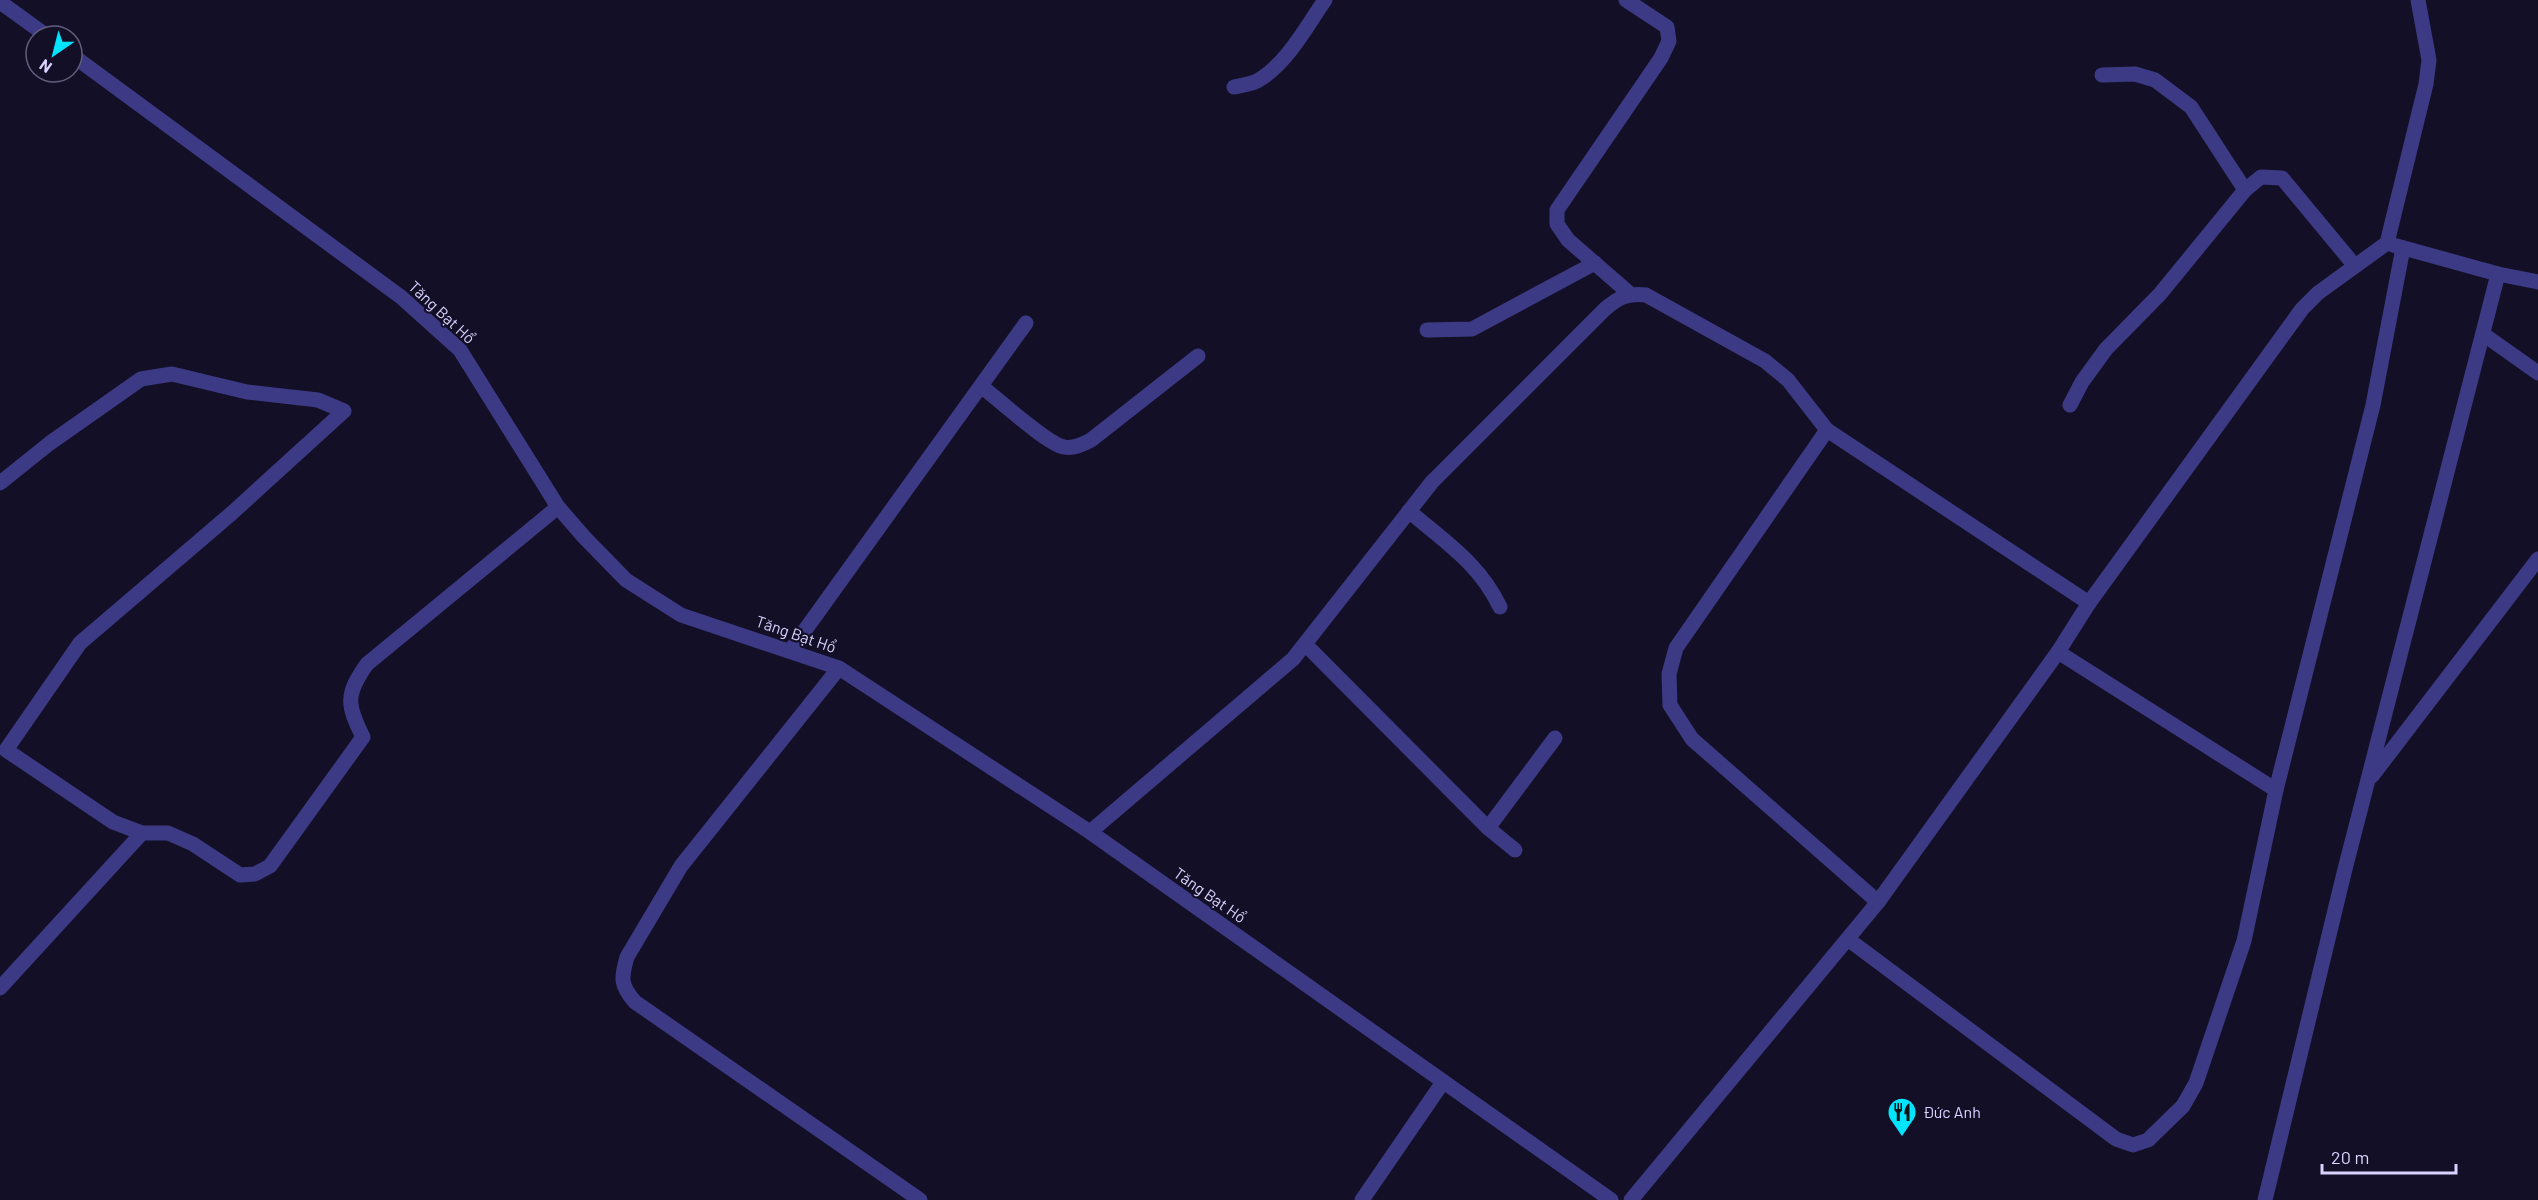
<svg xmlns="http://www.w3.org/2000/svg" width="2538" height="1200" viewBox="0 0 2538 1200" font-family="Barlow,sans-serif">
<rect width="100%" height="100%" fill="#130f26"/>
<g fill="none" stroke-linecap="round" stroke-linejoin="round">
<g stroke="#3d3a85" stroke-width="15">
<path d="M1626,0l41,27 2,14 -8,17 -104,152v14l11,16 61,53"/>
<path d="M0,2l47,34"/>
<path d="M72,55l329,242 59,53 98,157 26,30 42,43 55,35 158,53 251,164 521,368"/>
<path d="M2102,75l33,-1 20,6 36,27 54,83"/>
<path d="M1234,87c8,-2 17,-3 23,-6 30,-17 49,-54 68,-81"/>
<path d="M2393,245l105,29 40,8"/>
<path d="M1427,330l45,-1 123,-66"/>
<path d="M2483,334l55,39"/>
<path d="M981,386c17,13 66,58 83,61 10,2 19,-3 27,-7l107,-84"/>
<path d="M2070,405l12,-23 24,-33 54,-55 85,-104 16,-13 21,1 73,88"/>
<path d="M1827,430l-151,218 -7,26 1,31 22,34 186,163"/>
<path d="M0,483l50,-40 91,-64 31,-5 75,18 71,8 26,11 -112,102 -152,130 -74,107 107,72 29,11h26l25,11 47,31 15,-1 15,-8 93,-129c-16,-32 -18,-42 4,-73l191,-157"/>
<path d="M1409,511c36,31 70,52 91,96"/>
<path d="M1305,644l183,184 27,22"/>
<path d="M790,651l236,-328"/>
<path d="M2058,652l218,138"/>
<path d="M839,668l-158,198 -54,91c-6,21 -7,28 8,45l285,198"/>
<path d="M2372,776l166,-217"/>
<path d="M1488,828l67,-90"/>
<path d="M1090,832l203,-173 139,-177 173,-173c14,-12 23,-16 41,-14l119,66 23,19 39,50 262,173"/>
<path d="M1849,940l267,199 17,6 15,-5 35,-34 13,-23 48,-142 32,-151 97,-385 30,-157"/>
<path d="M0,988l142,-155"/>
<path d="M1362,1200l81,-118"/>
<path d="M1631,1200l247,-298 180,-250 31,-49 213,-294 16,-16 69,-50 39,-159 3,-24 -11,-60"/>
<path d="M2265,1200l79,-327 154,-599"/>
</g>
</g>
<defs>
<g id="restaurant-pin" transform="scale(1.5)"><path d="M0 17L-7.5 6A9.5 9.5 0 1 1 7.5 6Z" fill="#00e5ff" stroke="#130f26"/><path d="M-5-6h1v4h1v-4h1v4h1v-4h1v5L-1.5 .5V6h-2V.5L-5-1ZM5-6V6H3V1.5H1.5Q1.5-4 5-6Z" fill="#111"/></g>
</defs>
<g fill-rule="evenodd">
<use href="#restaurant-pin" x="1902" y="1112"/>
</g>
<g text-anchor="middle" stroke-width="4.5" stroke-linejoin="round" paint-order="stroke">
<g font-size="16" fill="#d9d4ff" stroke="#130f26">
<text transform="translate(442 312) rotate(43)" y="6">Tăng Bạt Hổ</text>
<text transform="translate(796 634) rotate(19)" y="6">Tăng Bạt Hổ</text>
<text transform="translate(1210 895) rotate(35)" y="6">Tăng Bạt Hổ</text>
</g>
<g font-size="16" fill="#d9d4ff" stroke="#130f26" text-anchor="start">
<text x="1923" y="1118">Đức Anh</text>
</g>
</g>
<g transform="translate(54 54) rotate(215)"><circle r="28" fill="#130f26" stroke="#625e7d" stroke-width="1.5"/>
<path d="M0-4.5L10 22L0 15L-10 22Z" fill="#00e5ff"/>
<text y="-9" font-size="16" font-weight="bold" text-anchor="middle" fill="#d9d4ff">N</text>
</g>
<path d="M2322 1164v9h134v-9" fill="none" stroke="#d9d4ff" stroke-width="3"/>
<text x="2331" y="1164" font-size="18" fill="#d9d4ff" stroke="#130f26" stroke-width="4.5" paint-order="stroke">20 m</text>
</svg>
